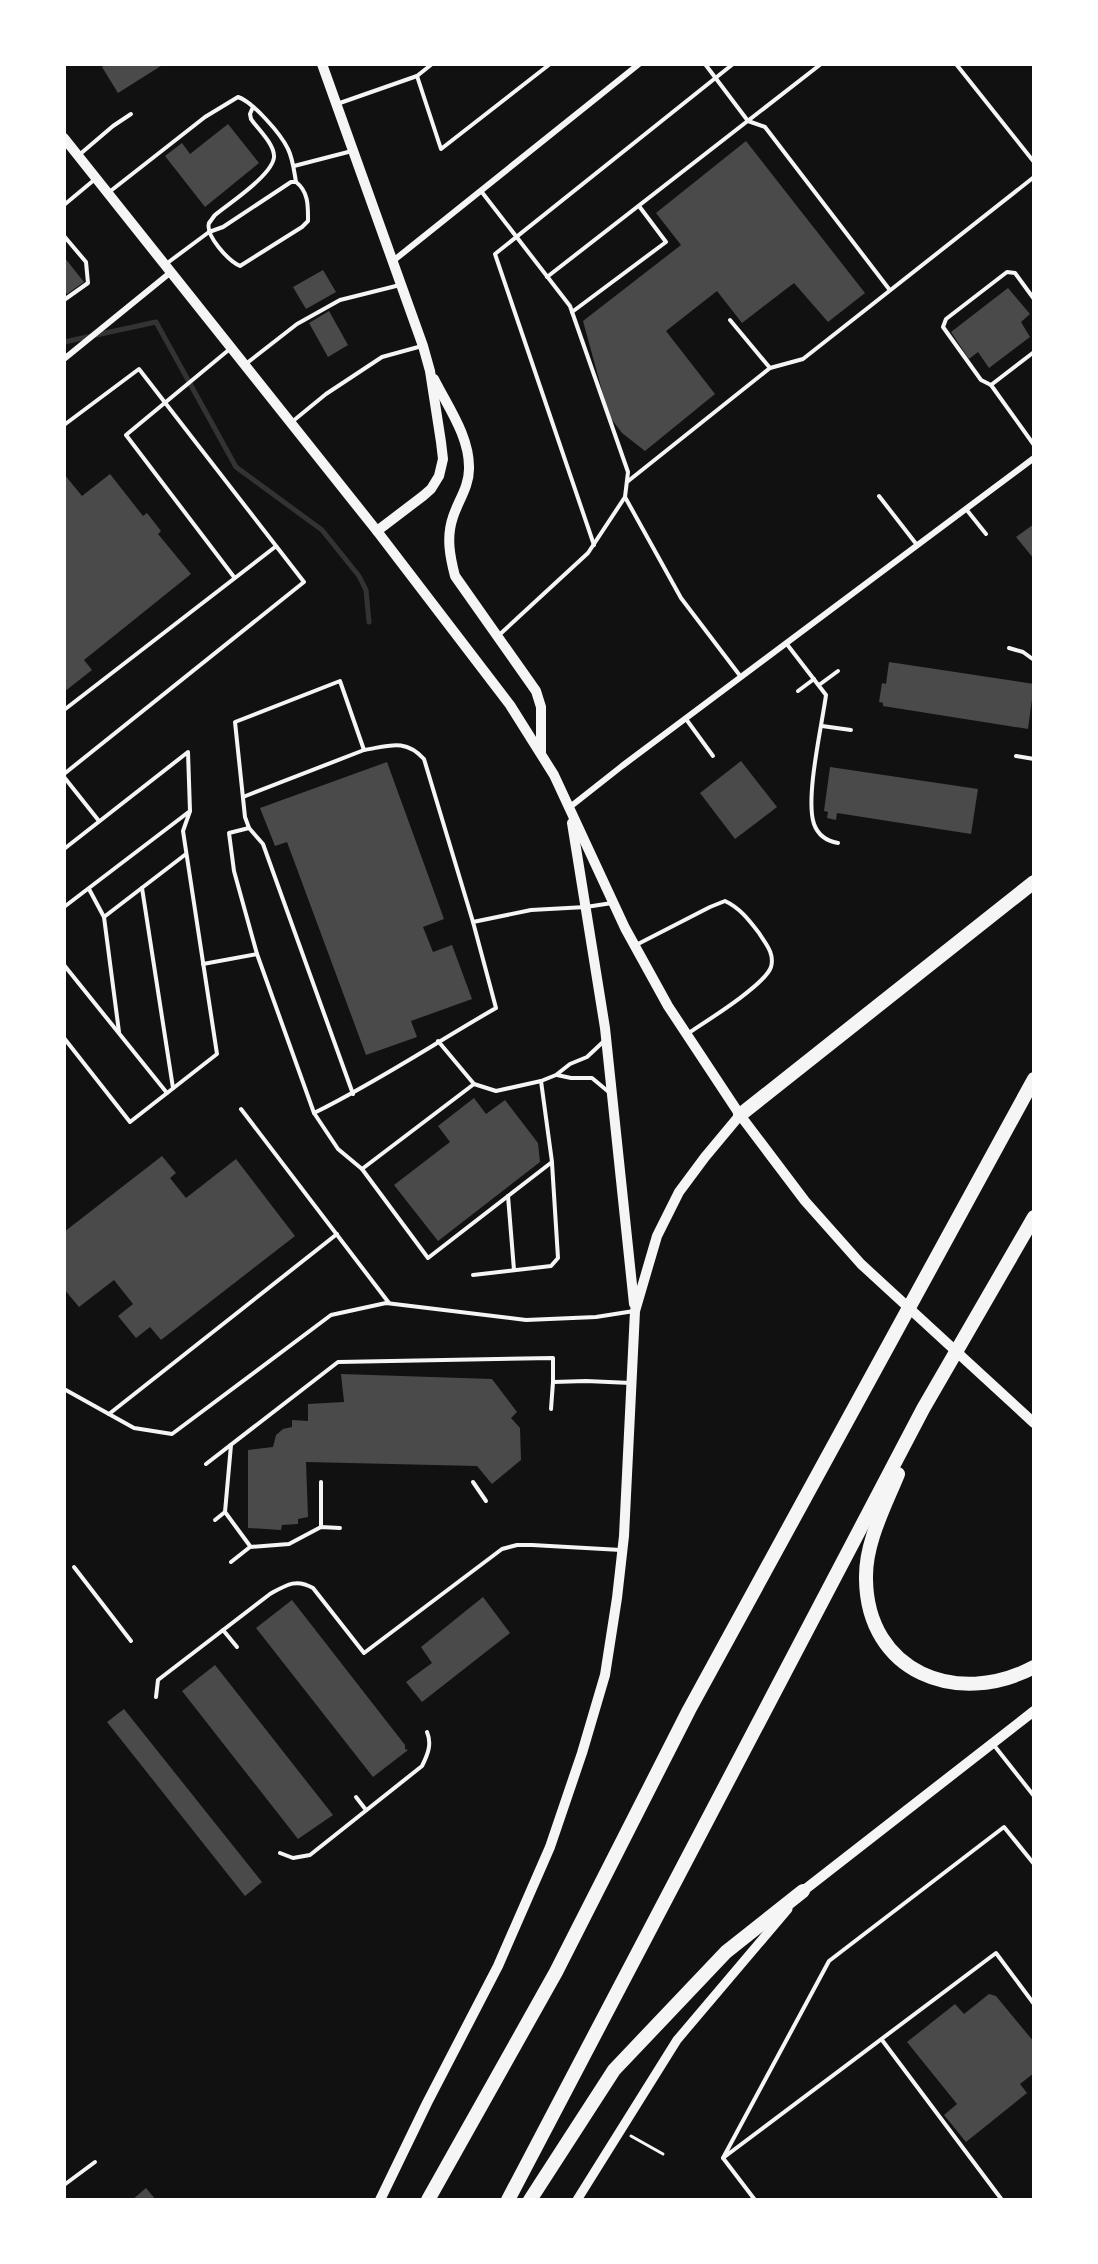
<svg xmlns="http://www.w3.org/2000/svg" width="1098" height="2264" viewBox="0 0 1098 2264" font-family="'Alegreya Sans',sans-serif">
<rect width="100%" height="100%" fill="#111"/>
<g fill="none" stroke-linecap="round" stroke-linejoin="round">
<path stroke="#333" stroke-width="5" d="M64,342l92,-20 80,145 86,63 37,46 7,14 3,32"/>
</g>
<g fill="#4a4a4a">
<path d="M106,64h58l-46,29 -16,-26z"/>
<path d="M228,124l31,39 -54,44 -40,-51 17,-13 8,11z"/>
<path d="M746,141l119,152 -37,29 -34,-39 -52,40 -25,-32 -51,40 49,63 -70,57 -23,-18 -13,-17 -26,-95 98,-76 -25,-32z"/>
<path d="M64,257l20,25 -17,12 -3,-4z"/>
<path d="M323,270l13,22 -30,17 -13,-22z"/>
<path d="M1008,288l22,26 -9,8 9,15 -41,31 -11,-16 -9,7 -18,-27z"/>
<path d="M329,311l19,34 -20,12 -19,-34z"/>
<path d="M64,474l18,22 28,-22 33,42 4,-3 14,18 -3,3 33,40 -107,86 8,10 -28,22z"/>
<path d="M1034,524v35l-18,-22z"/>
<path d="M889,662l145,22 -6,45 -145,-23v-3l-4,-1 3,-19 4,1z"/>
<path d="M741,761l36,46 -42,32 -35,-46z"/>
<path d="M387,762l57,157 -21,8 10,25 19,-7 20,54 -61,22 6,16 -51,18 -79,-213 -12,4 -15,-38z"/>
<path d="M830,767l148,22 -7,45 -134,-21 -1,7 -9,-2 1,-6 -4,-1z"/>
<path d="M474,1098l12,16 19,-14 33,43 2,19 -102,79 -44,-56 56,-43 -12,-16z"/>
<path d="M162,1156l14,17 -6,5 16,20 50,-39 59,77 -134,104 -11,-13 -14,11 -18,-22 15,-12 -19,-24 -35,27 -15,-18v-57z"/>
<path d="M341,1374l151,5 25,33 -6,6 9,10 1,32 -29,24 -15,-18 -171,-4 2,55 -10,2v5l-16,1 -1,5 -33,-2v-78l25,-3 3,-12 7,-6 9,-2v-7l16,1v-17l36,-2z"/>
<path d="M483,1597l27,36 -88,69 -16,-20 26,-19 -11,-16z"/>
<path d="M292,1600l113,145v4l3,1 -35,27 -117,-149z"/>
<path d="M215,1665l118,150 -35,24 -116,-148z"/>
<path d="M124,1709l138,173 -17,14 -138,-174z"/>
<path d="M989,1994l7,2 38,46v31l-14,11 7,9 -61,49 -22,-27 13,-11 -50,-62 48,-38 9,10z"/>
<path d="M146,2188l10,12h-24z"/>
</g>
<g fill="none" stroke-linecap="round" stroke-linejoin="round">
<path stroke="#f5f5f5" stroke-width="3" d="M631,2136l32,18"/>
<g stroke="#f5f5f5" stroke-width="4">
<path d="M705,64l43,57 17,6 124,162"/>
<path d="M956,64l78,98"/>
<path d="M417,76l24,73 109,-85"/>
<path d="M337,104l80,-28 15,-12"/>
<path d="M79,155l34,-29 18,-12"/>
<path d="M294,166l58,-15"/>
<path d="M481,191l89,115 58,166 -3,25 -37,56 -90,83"/>
<path d="M108,193l97,-76 33,-20c15,5 43,37 50,52 5,10 6,22 8,33"/>
<path d="M64,205l30,-25"/>
<path d="M64,236l22,26 2,21 -24,17"/>
<path d="M166,264l43,-32 14,-5 68,-45h5c13,10 12,25 12,39l-6,6 -62,39c-11,-5 -35,-30 -31,-43 1,-1 5,-7 6,-8 13,-11 61,-42 59,-60 -1,-12 -16,-26 -23,-36l-1,-5 3,-7"/>
<path d="M547,277l274,-213"/>
<path d="M1034,299l-19,-26 -8,-1 -61,47 -3,8 38,53 10,5 43,60"/>
<path d="M572,312l94,-70 -27,-36"/>
<path d="M730,320l40,48"/>
<path d="M231,348l-105,87 108,142"/>
<path d="M247,363l50,-39 43,-24 60,-15"/>
<path d="M991,385l43,-33"/>
<path d="M293,421l33,-27 56,-37 40,-11"/>
<path d="M64,425l75,-56 165,213 -240,192"/>
<path d="M627,482l143,-114 33,-9 231,-182"/>
<path d="M879,496l38,49"/>
<path d="M625,497l56,101 60,79"/>
<path d="M966,509l20,25"/>
<path d="M594,545l-99,-291 238,-190"/>
<path d="M786,643l40,52c-4,30 -21,103 -12,129 4,11 12,17 24,19"/>
<path d="M1009,648l14,4 11,8"/>
<path d="M819,685l19,-14"/>
<path d="M798,691l16,-12"/>
<path d="M64,710l211,-163"/>
<path d="M686,719l27,37"/>
<path d="M822,726l29,4"/>
<path d="M1016,756l18,3"/>
<path d="M64,777l35,44"/>
<path d="M243,797l121,-47"/>
<path d="M249,828l-20,5 5,38 23,83"/>
<path d="M64,849l124,-97 2,59 -7,20 34,223 -87,68 -66,-84"/>
<path d="M142,888l31,200"/>
<path d="M89,889l15,28 82,-63"/>
<path d="M64,907l126,-96"/>
<path d="M104,917l15,115"/>
<path d="M636,945l74,-38 15,-6c15,7 24,19 34,32 6,10 16,20 12,34 -6,18 -66,55 -84,67"/>
<path d="M203,964l54,-10 57,159c63,-31 121,-70 182,-105l-23,-86 58,-12 55,-3 26,-4"/>
<path d="M64,965l103,128"/>
<path d="M438,1041l36,43 22,7 45,-10 15,-6 14,-11 17,-7 16,-15"/>
<path d="M557,1075l14,3h21l18,15"/>
<path d="M474,1084l-112,85 66,89 124,-96 -11,-81"/>
<path d="M353,1094l-90,-250 -14,-16 -4,-11 -10,-95 105,-41 24,69c25,-4 41,-12 60,9l49,163"/>
<path d="M241,1109l148,194"/>
<path d="M314,1113l24,36 24,20"/>
<path d="M508,1196l6,74"/>
<path d="M473,1275l78,-9 7,-8 -6,-95"/>
<path d="M64,1389l70,39 38,6 159,-119 55,-12 140,17 70,-3 38,-6"/>
<path d="M551,1409l2,-27"/>
<path d="M109,1414l228,-180"/>
<path d="M231,1445l-6,67 25,34"/>
<path d="M206,1464l132,-102 215,-4v24l33,-1 45,2"/>
<path d="M473,1482l13,19"/>
<path d="M215,1520l10,-8"/>
<path d="M321,1527v-45"/>
<path d="M231,1562l19,-15 39,-3 32,-17 19,1"/>
<path d="M74,1567l57,74"/>
<path d="M223,1630l14,17"/>
<path d="M156,1697l2,-17 112,-86c16,-9 26,-16 43,-6l51,65 138,-104 15,-4h15l89,5"/>
<path d="M993,1744l41,52"/>
<path d="M356,1797l10,13"/>
<path d="M280,1853l13,5 17,-3 112,-89c6,-12 10,-22 5,-34"/>
<path d="M1034,1864l-30,-37 -175,134 -106,197 273,-205 38,51"/>
<path d="M882,2040l120,160"/>
<path d="M723,2158l32,42"/>
<path d="M64,2185l31,-23"/>
</g>
<g stroke="#f5f5f5" stroke-width="6">
<path d="M393,261l246,-197"/>
<path d="M64,359l107,-87"/>
<path d="M570,807l52,-41 412,-308"/>
</g>
<path stroke="#f5f5f5" stroke-width="9" d="M577,2200l100,-160 111,-131"/>
<g stroke="#f5f5f5" stroke-width="10">
<path d="M322,64l101,282 7,25 11,71 2,17 -4,17 -8,13 -8,7 -46,35"/>
<path d="M64,138l313,393 133,174 44,70 71,153 43,78 72,109 65,86 56,63 173,159"/>
<path d="M434,379c14,28 36,58 35,90 0,18 -11,32 -16,48 -7,20 -3,40 2,59l81,115 5,16v45"/>
<path d="M572,823l33,205 29,276"/>
<path d="M803,1891l231,-180"/>
<path d="M380,2200l47,-97 71,-137 52,-119 32,-94 23,-78 12,-77 7,-62 11,-225 22,-75 22,-44 26,-35 35,-42"/>
</g>
<g stroke="#f5f5f5" stroke-width="14">
<path d="M740,1115l294,-233"/>
<path d="M898,1474c-13,32 -33,69 -32,105 1,93 91,129 168,88"/>
<path d="M428,2200l128,-228 133,-262 345,-631"/>
<path d="M508,2200l415,-791 111,-192"/>
<path d="M530,2200l84,-130 112,-118 77,-61"/>
</g>
</g>
<rect width="1098" height="2264" fill="none" stroke="#ffffff" stroke-width="132"/>
</svg>
